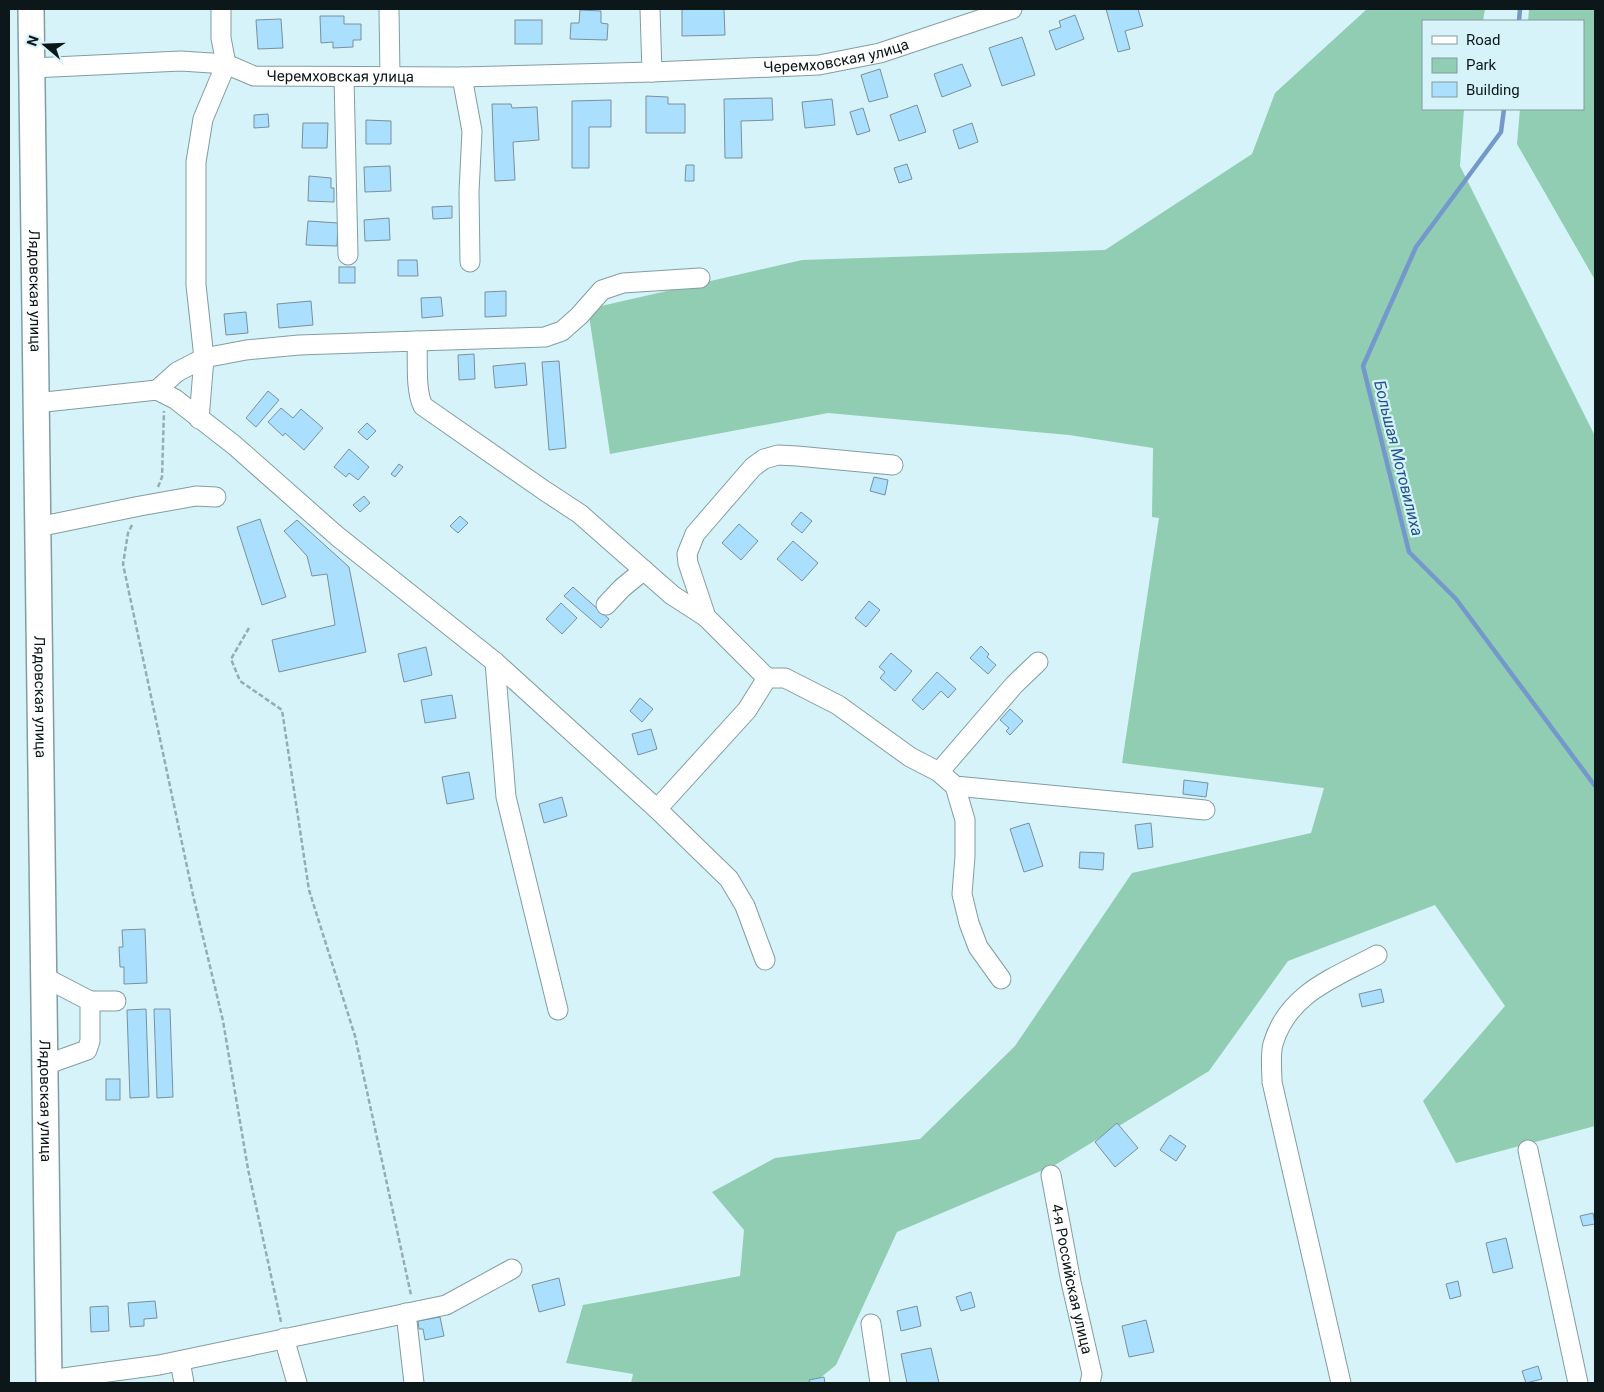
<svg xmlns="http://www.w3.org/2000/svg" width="1604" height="1392" viewBox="0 0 1604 1392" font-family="Roboto,sans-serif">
<rect width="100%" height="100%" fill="#d6f3f9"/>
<g fill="#91cdb2">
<path d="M1367,9h118l-2,12h-60v88h41l-4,57 135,270v690l-139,37 -33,-62 82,-95 -70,-101 -147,56 -79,110 -154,94 -158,67 -61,133 -22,18h-183l2,-9 -67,-11 17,-58 157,-29 4,-46 -32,-38 63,-34 145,-19 95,-93 117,-173 179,-40 13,-45 -202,-25 37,-245 -7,-1 1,-69 -84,-13 -241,-22 -218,41 -22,-145 214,-49 303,-10 147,-96 23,-61z"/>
<path d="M1529,9h66v271l-78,-136 3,-35h63v-88h-55z"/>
</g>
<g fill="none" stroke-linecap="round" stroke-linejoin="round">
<g stroke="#7498cc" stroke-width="4.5">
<path d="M1519,21l1,-12"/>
<path d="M1504,109l-3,23 -85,115 -53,119 46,186 47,47 139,187"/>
</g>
</g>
<g fill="#aadffd" stroke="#7a909d">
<path d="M682,9h42l1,26 -43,1z"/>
<path d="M1106,9h32l5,17 -18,5 5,18 -12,3z"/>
<path d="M580,10l21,1v12l7,1 -1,16 -37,-1 1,-16h8z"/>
<path d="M1075,15l9,24 -28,11 -7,-19 12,-4 -2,-6z"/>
<path d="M320,16h24v8h17v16h-8v7l-20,1v-6l-12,1z"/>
<path d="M281,19l2,29 -25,1 -2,-29z"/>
<rect x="515" y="20" width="27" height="24"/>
<path d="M1022,37l13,38 -33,11 -13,-38z"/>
<path d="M962,64l9,22 -29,11 -8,-23z"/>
<path d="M880,69l8,28 -19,5 -8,-27z"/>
<path d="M646,96l22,1v7h17v29h-39z"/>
<path d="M772,98l1,22 -32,1 1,37h-17l-1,-59z"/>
<path d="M832,99l3,26 -30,3 -3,-26z"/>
<path d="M611,100v27h-22v41h-17v-67z"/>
<path d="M492,104h19l1,4 25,-1 2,33 -26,2 2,38 -20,1z"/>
<path d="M917,105l9,27 -27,9 -9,-26z"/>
<path d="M863,108l7,23 -13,4 -7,-23z"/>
<path d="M268,114l1,13 -15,1v-13z"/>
<path d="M366,120l25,1v23h-25z"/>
<path d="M303,123h25l-1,25h-25z"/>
<path d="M972,123l6,19 -19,7 -6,-19z"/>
<path d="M907,164l5,15 -13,4 -5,-15z"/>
<path d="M686,165h8v16h-9z"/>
<path d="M390,166l1,25 -26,1 -1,-25z"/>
<path d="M309,176l22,2v10h3v14l-26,-1z"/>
<path d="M452,206v12l-19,1 -1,-12z"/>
<path d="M389,218l1,22 -25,1 -1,-21z"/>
<path d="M308,221l30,2 -1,23 -31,-1z"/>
<path d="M398,260h19l1,16h-20z"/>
<rect x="339" y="267" width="16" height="16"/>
<path d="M506,291v25l-21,1v-25z"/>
<path d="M441,297l2,19 -21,2 -1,-20z"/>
<path d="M311,301l2,24 -34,3 -2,-24z"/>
<path d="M246,312l2,21 -22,2 -2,-21z"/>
<path d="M474,354l1,25 -16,1 -1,-25z"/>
<path d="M559,361l7,87 -17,2 -7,-88z"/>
<path d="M525,363l2,22 -32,3 -2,-22z"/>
<path d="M268,391l11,9 -23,27 -10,-9z"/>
<path d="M281,408l12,10 8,-9 22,19 -19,22 -19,-17 -2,3 -15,-14z"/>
<path d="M367,423l9,8 -9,9 -9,-8z"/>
<path d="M349,449l20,18 -11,13 -9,-7 -3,4 -12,-10z"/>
<path d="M399,464l4,3 -8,10 -4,-3z"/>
<path d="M874,477l14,3 -3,15 -15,-4z"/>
<path d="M364,496l6,7 -10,9 -7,-7z"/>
<path d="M801,512l11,9 -10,12 -11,-9z"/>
<path d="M460,516l8,7 -10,10 -8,-7z"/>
<path d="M260,519l26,78 -24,8 -25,-78z"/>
<path d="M297,520l52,47 17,85 -87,20 -7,-32 63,-15 -8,-51 -15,2 -5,-20 -23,-25z"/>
<path d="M739,524l19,17 -17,19 -19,-17z"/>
<path d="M793,541l25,22 -16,18 -25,-22z"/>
<path d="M573,587l36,32 -8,9 -37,-32z"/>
<path d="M869,601l11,9 -14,17 -11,-9z"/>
<path d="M561,603l16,15 -15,16 -16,-15z"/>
<path d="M981,646l8,8 -2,3 9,8 -8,9 -18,-16z"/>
<path d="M426,647l6,28 -28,7 -6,-28z"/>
<path d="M891,653l21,18 -17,20 -15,-13 5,-6 -6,-5z"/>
<path d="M937,672l19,17 -8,9 -7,-7 -18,19 -11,-10z"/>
<path d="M452,695l4,23 -31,5 -4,-23z"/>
<path d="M640,698l13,11 -11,13 -12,-11z"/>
<path d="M1010,709l13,12 -13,14 -4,-4 3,-3 -9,-8z"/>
<path d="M651,729l6,20 -19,6 -6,-21z"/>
<path d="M469,772l5,27 -27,5 -5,-27z"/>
<path d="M1184,780l24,3 -2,14 -23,-3z"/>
<path d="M562,797l5,19 -23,7 -5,-19z"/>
<path d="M1029,823l14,43 -19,6 -14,-43z"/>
<path d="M1151,823l2,24 -15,2 -3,-24z"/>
<path d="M1080,852l24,1 -1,17 -24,-2z"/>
<path d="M145,929l2,54 -23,1v-17h-4l-1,-20h4l-1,-17z"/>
<path d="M1381,989l3,13 -22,5 -3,-13z"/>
<path d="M146,1009l3,88 -19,1 -3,-88z"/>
<path d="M154,1009h16l3,88 -16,1z"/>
<rect x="106" y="1079" width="14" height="21"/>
<path d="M1117,1123l21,25 -23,19 -20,-25z"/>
<path d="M1170,1135l16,11 -10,15 -16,-11z"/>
<path d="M1593,1213l2,11 -12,2 -3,-10z"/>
<path d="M1506,1238l7,30 -20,5 -7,-30z"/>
<path d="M559,1278l6,27 -26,7 -7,-27z"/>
<path d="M1458,1281l3,15 -11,3 -4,-15z"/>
<path d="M971,1292l4,15 -14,4 -5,-14z"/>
<path d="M155,1301l2,17 -13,1v7l-14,1 -2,-24z"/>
<path d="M108,1306l1,25 -18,1 -1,-25z"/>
<path d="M917,1306l4,20 -20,5 -4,-20z"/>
<path d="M440,1317l4,19 -19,4 -2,-11h-4l-1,-8z"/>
<path d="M1146,1320l8,32 -25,5 -7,-31z"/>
<path d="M931,1348l8,35h-32l-6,-29z"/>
<path d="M1538,1366l4,13 -16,4 -4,-12z"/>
<path d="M824,1377l1,6h-15l-1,-3z"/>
</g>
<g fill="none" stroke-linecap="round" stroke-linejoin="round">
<g stroke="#829da2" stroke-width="21">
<g id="minor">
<path d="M389,9l1,67"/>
<path d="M650,9l2,63"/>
<path id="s1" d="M32,68l149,-7 45,3 28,12 208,1 190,-5 167,-7 61,-12 132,-44"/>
<path d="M344,77l4,178"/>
<path d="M462,77l10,54 -3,61 1,70"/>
<path d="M417,341l128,-4 17,-6 17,-15 23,-26 21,-7 77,-5"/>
<path d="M157,390l20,-18 27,-14 42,-8 53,-5 118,-4c1,19 -2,49 6,65l122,85 35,23 92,81 34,22"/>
<path d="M36,403l121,-13 18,9 59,46 103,91 158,126 162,147 72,70 16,27 20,54"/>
<path d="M199,419l5,-61 -8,-73v-123l7,-43 23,-55 -5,-26v-29"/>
<path d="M38,527l102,-21 56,-10 20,1"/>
<path d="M606,605l16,-17 22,-18"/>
<path d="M495,662l11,135 52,213"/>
<path d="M767,678l-61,-61 -18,-54 -1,-9 8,-20 58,-67 11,-8 14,-4 19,1 96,9"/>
<path d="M939,772l75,-87 24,-23"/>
<path d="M955,786l10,34v36l-3,38 7,29 9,24 23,32"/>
<path d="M657,809l90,-99 20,-32h18l53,27 72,52 29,15 16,14 250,24"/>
<path d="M44,977l46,24v40l-3,9 -42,15"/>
<path d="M90,1001h26"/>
<path d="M1528,1150l50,233"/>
<path id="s2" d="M1051,1175l20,107 21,92 -2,9"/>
<path d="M406,1313l8,70"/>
<path d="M871,1324l9,59"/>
<path d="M284,1338l13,45"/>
<path d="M180,1361l4,22"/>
<path d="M49,1380l110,-15 287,-60 66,-36"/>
<path d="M1341,1383l-69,-301c0,-11 -2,-27 1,-38 15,-51 61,-66 104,-89"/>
</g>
</g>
<g stroke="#829da2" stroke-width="28">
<g id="major">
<path id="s3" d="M31,9l18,1374"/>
</g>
</g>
<g stroke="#95acb0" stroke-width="2.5" stroke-dasharray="5 2.5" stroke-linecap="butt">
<path d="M158,487l4,-10 2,-66"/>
<path d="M132,525l-4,8 -5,31 70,331 30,126 25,148 33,153"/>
<path d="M249,628l-18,31 9,22 42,29 27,180 46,146 56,259"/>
</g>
<use href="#minor" stroke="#fff" stroke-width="19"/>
<use href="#major" stroke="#fff" stroke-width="25"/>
</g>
<g text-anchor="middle" stroke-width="4.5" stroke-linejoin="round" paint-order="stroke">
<g font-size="15" fill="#0c1719" stroke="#d6f3f9">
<text dy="5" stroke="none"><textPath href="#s1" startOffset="808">Черемховская улица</textPath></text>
<text dy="5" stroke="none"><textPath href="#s1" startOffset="311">Черемховская улица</textPath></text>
<text dy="5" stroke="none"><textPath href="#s3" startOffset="282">Лядовская улица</textPath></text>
<text dy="5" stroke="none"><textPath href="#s3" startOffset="688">Лядовская улица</textPath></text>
<text dy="5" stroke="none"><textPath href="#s3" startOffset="1092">Лядовская улица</textPath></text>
<text dy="5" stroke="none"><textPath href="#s2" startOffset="106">4-я Российская улица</textPath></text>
</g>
<g font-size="16" font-style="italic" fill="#21508f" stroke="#d6f3f9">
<text transform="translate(1399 458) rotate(76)" y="6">Большая Мотовилиха</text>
</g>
</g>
<rect width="1604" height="1392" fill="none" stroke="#0c1719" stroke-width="20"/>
<rect x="1422" y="20" width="162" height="90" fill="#d6f3f9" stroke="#859b9f"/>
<rect x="1432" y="36" width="25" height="8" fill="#ffffff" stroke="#859b9f"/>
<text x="1466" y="45" font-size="15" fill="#0c1719">Road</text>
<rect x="1432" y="58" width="25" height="15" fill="#91cdb2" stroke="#859b9f"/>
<text x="1466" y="70" font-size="15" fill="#0c1719">Park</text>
<rect x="1432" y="82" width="25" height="15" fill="#aadffd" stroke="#859b9f"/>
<text x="1466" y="95" font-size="15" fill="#0c1719">Building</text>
<g transform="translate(45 45) rotate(289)" stroke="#d6f3f9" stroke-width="4" paint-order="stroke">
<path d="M0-4L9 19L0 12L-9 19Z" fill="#0c1719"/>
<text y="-8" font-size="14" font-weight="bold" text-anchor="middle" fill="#0c1719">N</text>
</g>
</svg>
